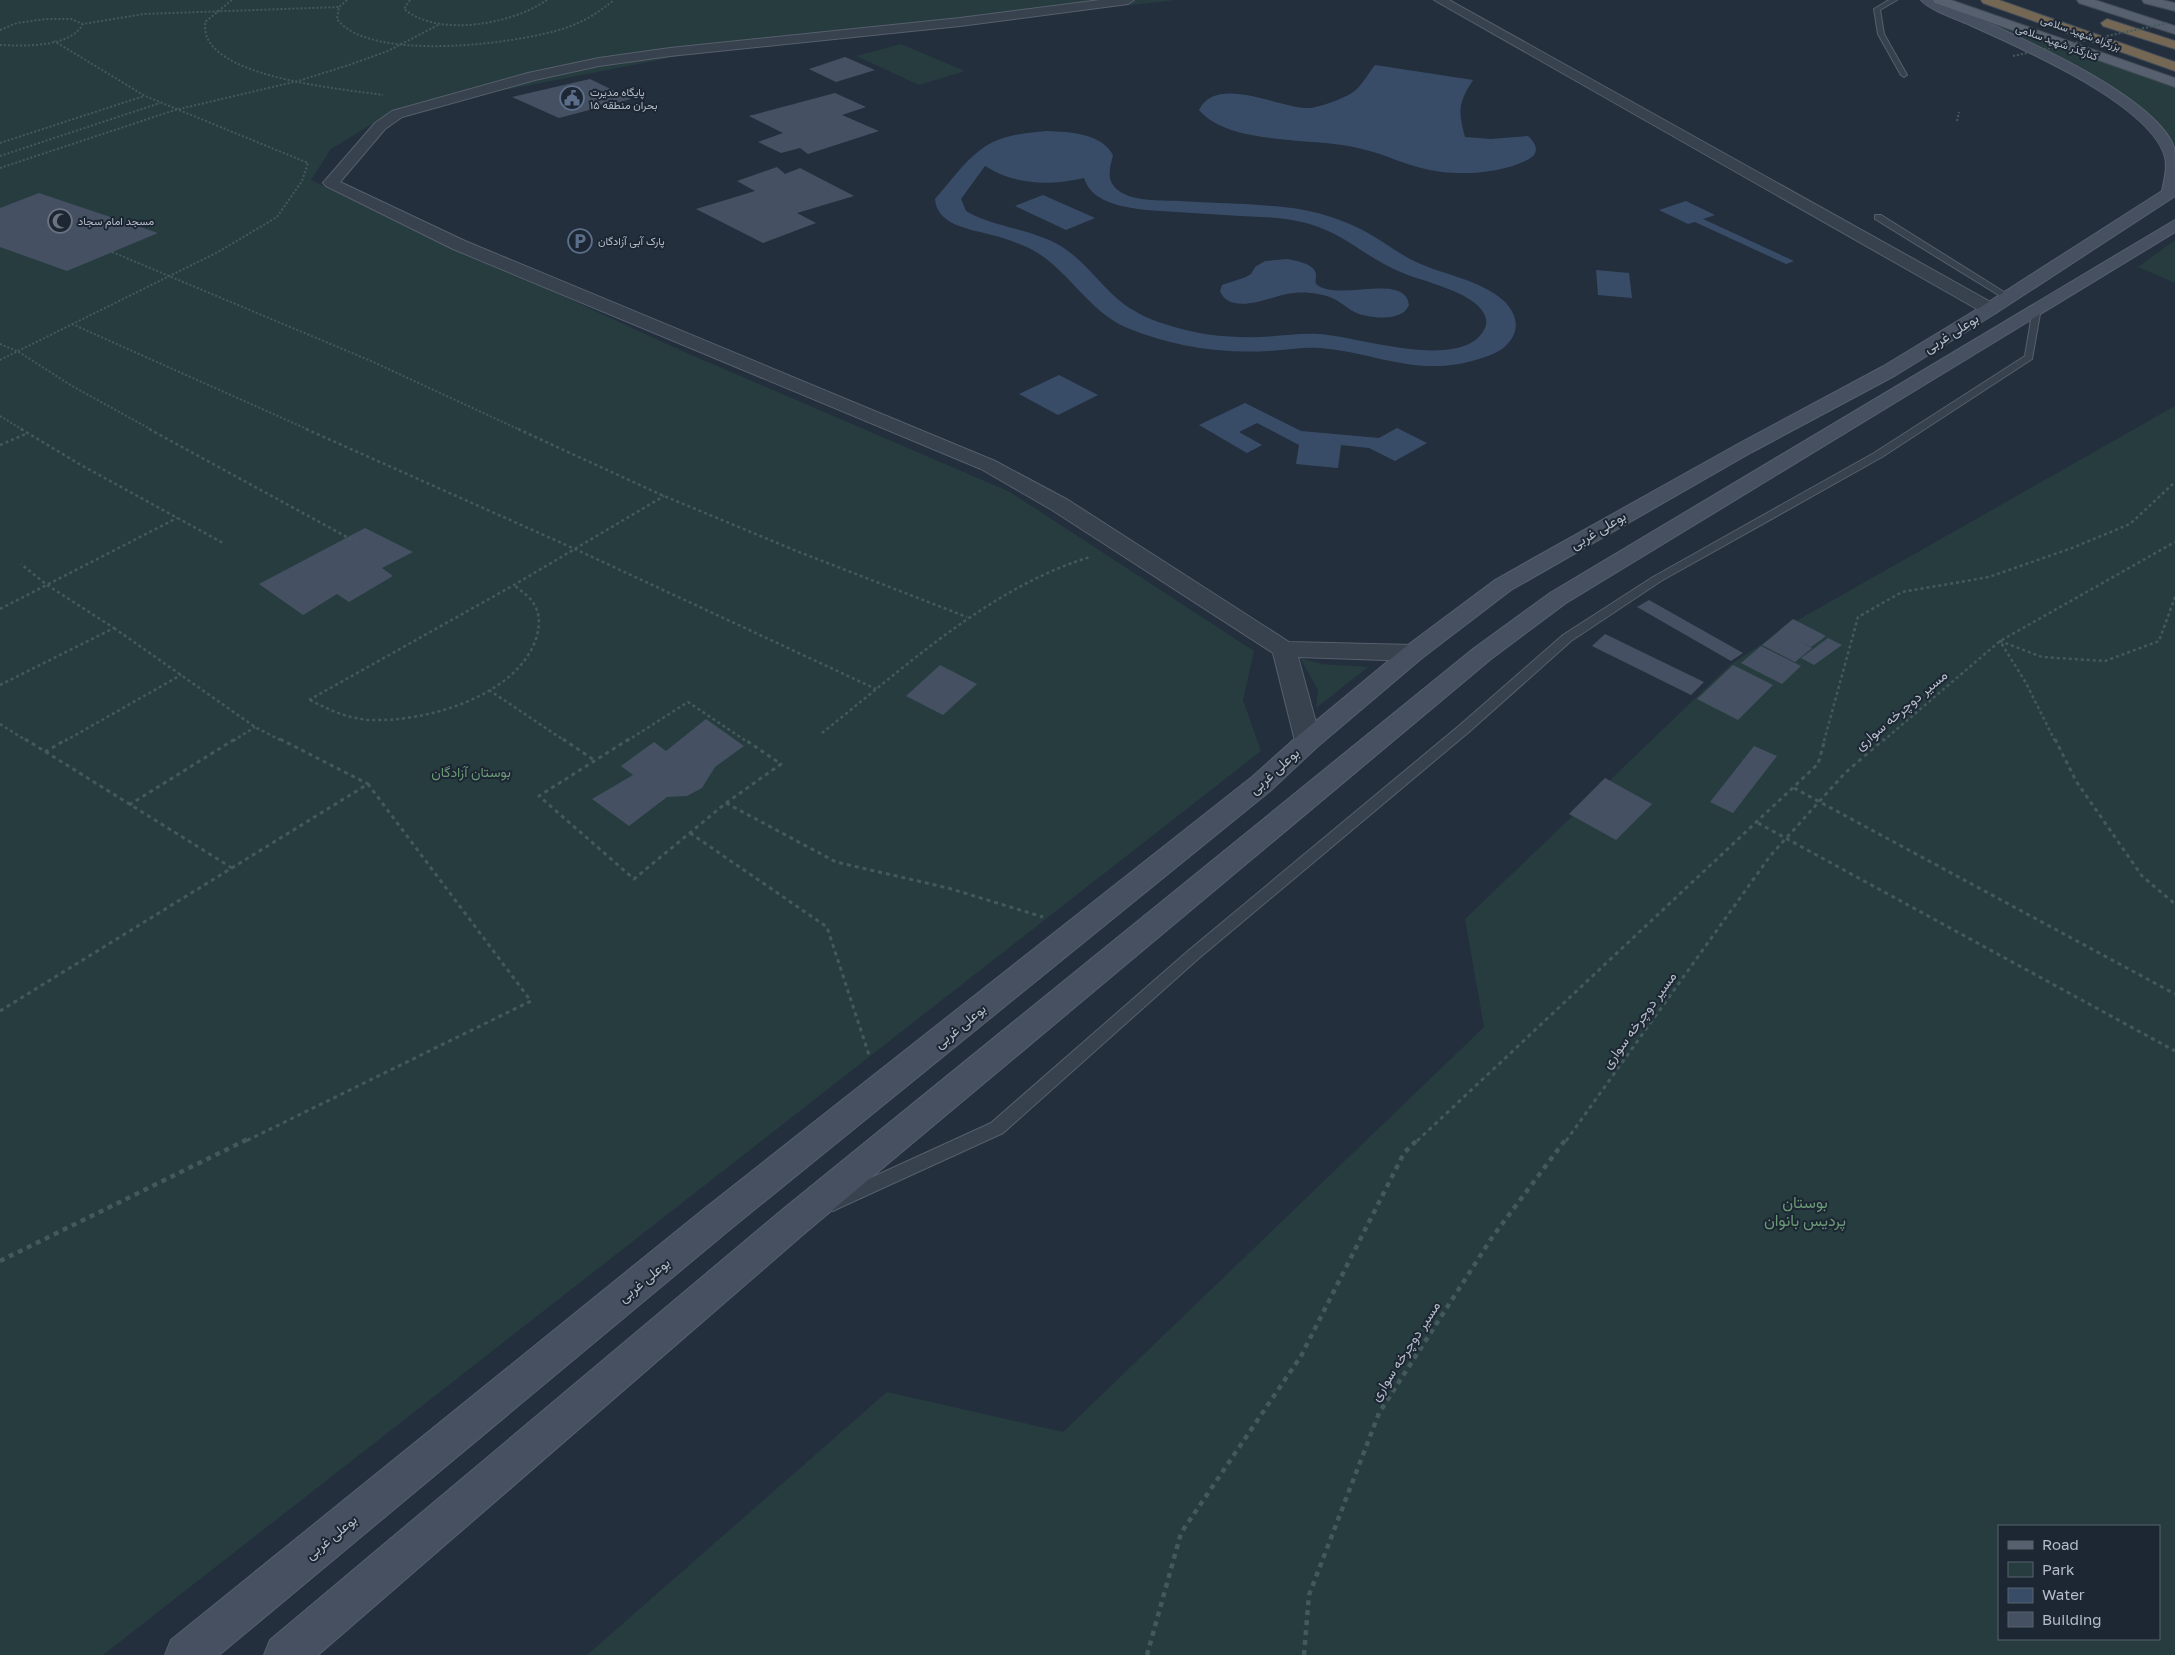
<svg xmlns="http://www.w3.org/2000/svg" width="2175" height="1655" viewBox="0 0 2175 1655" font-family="'Golos Text',Vazirmatn,sans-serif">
<rect width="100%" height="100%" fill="#242f3e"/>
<g fill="#263c3f" fill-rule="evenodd">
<path d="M0,0h1176l-492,55 -225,44 -82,22 -46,28 -20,31 369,170 330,142 244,159 -11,49 18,51 -1158,904h-103z"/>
<path d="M1934,0l241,85v61c-27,-44 -73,-65 -117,-87 -41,-21 -82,-40 -124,-59z"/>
<path d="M901,44l64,27 -46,14 -63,-29z"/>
<path d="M2175,240v43l-37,-16z"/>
<path d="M2175,406v1249h-1588l300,-263 176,40 421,-405 -19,-108 265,-254 68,-45zM1999,1526h160v113h-160z"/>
<path d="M1300,658l22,6 46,3 -52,41 2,-18z"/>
</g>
<g fill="#394c67" fill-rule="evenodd">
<path d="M1375,65l98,15c-15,23 -15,31 -8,57l26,2 37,-3c11,10 11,19 -3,25 -23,11 -57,14 -83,11 -30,-3 -55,-18 -84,-24 -46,-11 -128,-2 -159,-38 18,-37 83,0 111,-2 11,-1 38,-11 46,-18 7,-7 13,-17 19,-25z"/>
<path d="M1047,131c23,1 54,2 66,24 -3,13 -8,26 6,36 16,11 41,9 60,10 41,3 84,2 125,9 22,4 44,12 64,23 16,9 31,21 48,29 28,13 65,18 88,39 8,8 14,19 11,30 -4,15 -19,23 -33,27 -63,21 -103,-5 -162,-10 -17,-1 -34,2 -51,3 -49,3 -99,-5 -144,-24 -39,-18 -58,-60 -96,-79 -12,-5 -24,-10 -37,-13 -21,-6 -55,-9 -57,-36 17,-19 35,-46 58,-57 16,-8 36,-9 54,-11zM985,166c30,19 64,20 99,12 8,25 39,29 62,32 31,2 63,4 94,6 19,1 38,1 57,5 45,9 63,33 101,50 23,10 59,17 78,33 7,6 13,15 9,24 -21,46 -131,7 -167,6 -19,-1 -38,2 -57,3 -31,1 -64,-2 -93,-12 -15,-4 -30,-11 -43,-20 -24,-18 -40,-45 -66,-60 -30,-17 -67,-18 -93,-34l-5,-12z"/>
<path d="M1043,195l52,23 -29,12 -51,-24z"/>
<path d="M1686,201l29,14 -12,4 91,42 -8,3 -91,-42 -7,2 -29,-14z"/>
<path d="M1288,259c8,2 29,5 28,17 0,2 -1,5 0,8 21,19 89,-13 93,21 -7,17 -36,13 -50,9 -15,-6 -20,-17 -41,-20 -10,-2 -21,-2 -31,0 -17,3 -57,22 -67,-3l2,-6 24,-8 5,-3 4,-7 10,-6z"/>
<path d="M1596,270l33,3 3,25 -34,-3z"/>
<path d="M1059,375l39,20 -40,20 -39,-21z"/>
<path d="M1245,403l56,28 78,7 18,-10 30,15 -32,18 -26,-13 -28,-3 -3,23 -42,-4 3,-19 -42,-22 -18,9 23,13 -15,8 -48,-28z"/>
</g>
<g fill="#455162">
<path d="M845,57l30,13 -39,12 -27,-13z"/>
<path d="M590,79l41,20 -72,19 -47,-21z"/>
<path d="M835,93l31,14 -24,8 37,16 -71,23 -8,-6 -19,5 -23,-11 25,-9 -34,-17z"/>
<path d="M777,167l8,7 15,-6 54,28 -57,17 19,10 -53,20 -67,-34 59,-18 -18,-10z"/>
<path d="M39,193l119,40 -91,38 -67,-24v-39z"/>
<path d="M365,528l48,24 -31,16 11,8 -44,26 -12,-8 -34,21 -44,-31z"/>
<path d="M1649,600l94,53 -12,8 -94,-54z"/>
<path d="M1793,619l33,17 -15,11 -14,-7 15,8 -17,14 -33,-17z"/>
<path d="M1605,634l99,48 -13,13 -99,-49z"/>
<path d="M1828,638l14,7 -28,20 -13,-7z"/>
<path d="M1761,646l40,20 -19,18 -41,-21z"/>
<path d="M940,665l37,19 -34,31 -37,-19z"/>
<path d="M1733,665l40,20 -35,35 -41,-21z"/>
<path d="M706,719l38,27 -29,21 -13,21 -15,8 -20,1 -38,29 -37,-27 41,-24 -12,-9 33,-24 12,9z"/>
<path d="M1754,746l23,10 -44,57 -23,-11z"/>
<path d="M1605,778l47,26 -36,36 -47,-26z"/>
</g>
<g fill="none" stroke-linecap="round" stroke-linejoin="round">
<g stroke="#565f6c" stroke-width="2">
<g id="lane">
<path d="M1889,0h8l-17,10 4,24 23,41 -3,2 -3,-2 -23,-41 -4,-25z"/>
<path d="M1875,215h6l131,82 -7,2 -130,-80z"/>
<path d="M2037,305l4,3 -9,51 -150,98 -221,124 -90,60 -101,90 -272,228 -195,174 -164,75 -6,3 -6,-3 -3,-5 3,-5 164,-75 197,-172 272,-226 103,-90 90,-58 221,-124 151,-97 8,-48z"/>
</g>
</g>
<g stroke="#565f6c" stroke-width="2">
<g id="street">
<path d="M1100,0h34l-6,4 -168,22 -290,30 -71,10 -64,14 -133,37 -17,12 -45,53 125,59 530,220 73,39 221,142 124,3 9,3 3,5 -3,5 -9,3 -115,-4 23,84 -4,6 -9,3 -9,-3 -4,-6 -22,-88 -221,-143 -71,-41 -528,-220 -127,-63 -3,-3 52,-60 17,-12 136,-38 71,-15 71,-10 290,-30z"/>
<path d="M1434,0h15l547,305 3,4 -3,4h-12z"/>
</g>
</g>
<g stroke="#565f6c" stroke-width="2">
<g id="secondary">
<path d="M1921,0h16c56,26 215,90 237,147 1,9 1,39 1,49l-179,117 -100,62 -144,77 -241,138 -89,68 -105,89 -47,44 -542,440 -509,424h-54l6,-15 533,-431 548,-432 47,-42 105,-87 91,-68 243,-136 144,-77 102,-62 178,-114c2,-11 6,-23 3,-34 -14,-53 -146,-110 -193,-131 -13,-6 -43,-16 -51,-26z"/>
<path d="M2175,220v12l-609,371 -75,56 -685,573 -488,423h-54l6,-15 512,-430 691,-561 77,-56z"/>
</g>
</g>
<g stroke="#414a57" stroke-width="2">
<g id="primary">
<path d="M1933,0h18l224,78v9l-240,-84z"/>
<path d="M2077,0h18l80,26v8l-96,-31z"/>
<path d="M2142,0h20l13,3v8l-31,-8z"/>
</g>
</g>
<g stroke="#434c59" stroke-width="2">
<g id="highway">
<path d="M1981,0h18l176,62v9l-192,-68z"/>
<path d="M2107,19l68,22v8l-72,-23 -2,-3z"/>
</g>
</g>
<g stroke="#44595c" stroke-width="2" stroke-dasharray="2 2" stroke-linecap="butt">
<path d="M232,0l-27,22c0,5 0,11 2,15 17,42 136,52 176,58"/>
<path d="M347,0l-8,7 -2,12c32,44 181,25 228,9 19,-6 34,-16 49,-28"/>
<path d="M410,0l-6,9c35,29 108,15 143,-9"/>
<path d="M0,30l17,-7 29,-4h25l12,5 61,-10 195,-7"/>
<path d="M0,45c24,1 70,3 83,-21"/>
<path d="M1957,121l2,-9"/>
<path d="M0,143l144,-47"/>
<path d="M0,156l160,-53"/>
<path d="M0,168l175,-58 123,-29 51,-16 39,-14 52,-27"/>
<path d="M112,252l259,109 149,69"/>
<path d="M72,324l237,106"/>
<path d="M0,344l19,8 53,34 80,44"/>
<path d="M0,360l218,-108 59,-35 25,-36 6,-18 -163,-67 -91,-55"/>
<path d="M0,416l23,14"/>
</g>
<g stroke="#44595c" stroke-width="2.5" stroke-dasharray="3 3" stroke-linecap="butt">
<path d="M21,429l60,36 142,78"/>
<path d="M149,429l207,113"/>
<path d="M306,429l269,120 301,140"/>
<path d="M518,429l146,67 135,56 168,65"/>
<path d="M0,445l28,-12"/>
<path d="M0,609l177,-91"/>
<path d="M114,628l141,99 27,14"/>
<path d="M0,685l114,-57 -67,-43 -26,-21"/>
<path d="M489,690l76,51"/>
<path d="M309,700l205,-115 150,-89"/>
<path d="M310,700c19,10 39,19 61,20 54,2 145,-23 165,-81 3,-10 5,-22 -1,-33 -4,-9 -13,-14 -21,-21"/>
<path d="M0,724l27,17"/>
<path d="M822,733c81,-64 168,-146 268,-176"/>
<path d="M65,741l116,-66"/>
<path d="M233,741l22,-14"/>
<path d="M627,741l61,-39 58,39"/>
<path d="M1824,741l34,-124 44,-25 87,-15 83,-29 58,-24 45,-42"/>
<path d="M1883,741l117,-100 175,-99"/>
<path d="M2055,741l-29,-58 -26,-42 42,16 63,4 54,-20 16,-44"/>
</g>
<g stroke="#44595c" stroke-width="3" stroke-dasharray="4 4" stroke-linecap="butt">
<path d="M25,739l207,129"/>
<path d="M280,739l88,45"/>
<path d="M563,739l31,21"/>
<path d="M629,739l-90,57 95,83 92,-76"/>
<path d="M2055,739l21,42 66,95 33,28"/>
<path d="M45,752l22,-13"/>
<path d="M1794,788l381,206"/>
<path d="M726,803l110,59 112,26 95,29"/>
<path d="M726,803l55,-39 -37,-25"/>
<path d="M129,805l106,-66"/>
<path d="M1758,823l417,228"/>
<path d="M690,833l137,94 42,128"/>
<path d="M0,1011l368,-227 163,217 -285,140"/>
<path d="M1417,1141l401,-377 7,-25"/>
<path d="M1566,1141l204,-285 75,-83 39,-34"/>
</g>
<g stroke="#44595c" stroke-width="4.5" stroke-dasharray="5 5" stroke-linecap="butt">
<path d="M0,1261l248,-122"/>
<path d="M1147,1655l34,-122 120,-177 103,-203 14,-14"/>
<path d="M1304,1655l5,-60 70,-182 114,-177 73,-97"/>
</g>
<use href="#lane" fill="#38414e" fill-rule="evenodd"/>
<use href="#street" fill="#38414e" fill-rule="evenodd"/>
<use href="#secondary" fill="#465061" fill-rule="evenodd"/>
<use href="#primary" fill="#56606e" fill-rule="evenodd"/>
<use href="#highway" fill="#746855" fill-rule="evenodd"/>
<path stroke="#44595c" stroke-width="2" stroke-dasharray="2 2" stroke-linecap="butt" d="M2013,56l155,-33"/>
</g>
<defs>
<g id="civic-ring" transform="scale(1.25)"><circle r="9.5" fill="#1d2633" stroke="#5c6f8a" stroke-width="1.5"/><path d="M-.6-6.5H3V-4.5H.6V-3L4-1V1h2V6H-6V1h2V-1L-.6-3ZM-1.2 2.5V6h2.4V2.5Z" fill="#5c6f8a"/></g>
<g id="mosque-ring" transform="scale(1.25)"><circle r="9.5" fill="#1d2633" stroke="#6b7280" stroke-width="1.5"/><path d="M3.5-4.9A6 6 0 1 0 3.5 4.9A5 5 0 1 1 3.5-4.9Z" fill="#6b7280"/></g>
<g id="parking-ring" transform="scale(1.25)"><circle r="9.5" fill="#1d2633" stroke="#5c6f8a" stroke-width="1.5"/><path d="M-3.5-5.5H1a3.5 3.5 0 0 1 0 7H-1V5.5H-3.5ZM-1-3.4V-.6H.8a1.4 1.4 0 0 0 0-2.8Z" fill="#5c6f8a"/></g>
</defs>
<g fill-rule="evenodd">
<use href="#civic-ring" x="572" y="98"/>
<use href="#mosque-ring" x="60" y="221"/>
<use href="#parking-ring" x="580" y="241"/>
</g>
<g text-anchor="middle" stroke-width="4" stroke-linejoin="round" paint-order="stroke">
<g font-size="11" fill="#b4bcc9" stroke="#1d2633">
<text transform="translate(2081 33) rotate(20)" y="4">بزرگراه شهید سلامی</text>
<text transform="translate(2057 42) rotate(20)" y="4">کنارگذر شهید سلامی</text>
</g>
<g font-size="11" fill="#b4bcc9" stroke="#1d2633" text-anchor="start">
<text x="590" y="96">پایگاه مدیرت<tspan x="590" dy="13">بحران منطقه ۱۵</tspan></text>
<text x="78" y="225">مسجد امام سجاد</text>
<text x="598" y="245">پارک آبی آزادگان</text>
</g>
<g font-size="14" fill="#b4bcc9" stroke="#1d2633">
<text transform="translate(1951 333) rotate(-32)" y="5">بوعلی غربی</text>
<text transform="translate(1598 530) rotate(-30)" y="5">بوعلی غربی</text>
<text transform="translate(1901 710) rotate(-40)" y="5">مسیر دوچرخه سواری</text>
<text transform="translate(1274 771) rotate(-42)" y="5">بوعلی غربی</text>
<text transform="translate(1639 1020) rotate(-54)" y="5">مسیر دوچرخه سواری</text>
<text transform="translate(960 1026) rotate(-39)" y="5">بوعلی غربی</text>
<text transform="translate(644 1280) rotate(-39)" y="5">بوعلی غربی</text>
<text transform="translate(1405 1351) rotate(-57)" y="5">مسیر دوچرخه سواری</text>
<text transform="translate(331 1537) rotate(-39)" y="5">بوعلی غربی</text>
</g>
<g font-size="14" fill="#6b9a76" stroke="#1d2633">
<text x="471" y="777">بوستان آزادگان</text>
</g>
<g font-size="16" fill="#6b9a76" stroke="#1d2633">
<text x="1805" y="1208">بوستان<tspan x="1805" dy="18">پردیس بانوان</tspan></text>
</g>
</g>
<rect x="1998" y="1525" width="162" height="115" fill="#1d2633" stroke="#59626f"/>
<rect x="2008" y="1541" width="25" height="8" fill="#56606e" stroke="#59626f"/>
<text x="2042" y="1550" font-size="15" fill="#b4bcc9">Road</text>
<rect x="2008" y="1562" width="25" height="15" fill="#263c3f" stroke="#59626f"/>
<text x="2042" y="1575" font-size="15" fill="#b4bcc9">Park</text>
<rect x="2008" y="1588" width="25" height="15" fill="#394c67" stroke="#59626f"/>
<text x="2042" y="1600" font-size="15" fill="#b4bcc9">Water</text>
<rect x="2008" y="1612" width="25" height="15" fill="#455162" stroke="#59626f"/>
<text x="2042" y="1625" font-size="15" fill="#b4bcc9">Building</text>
</svg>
